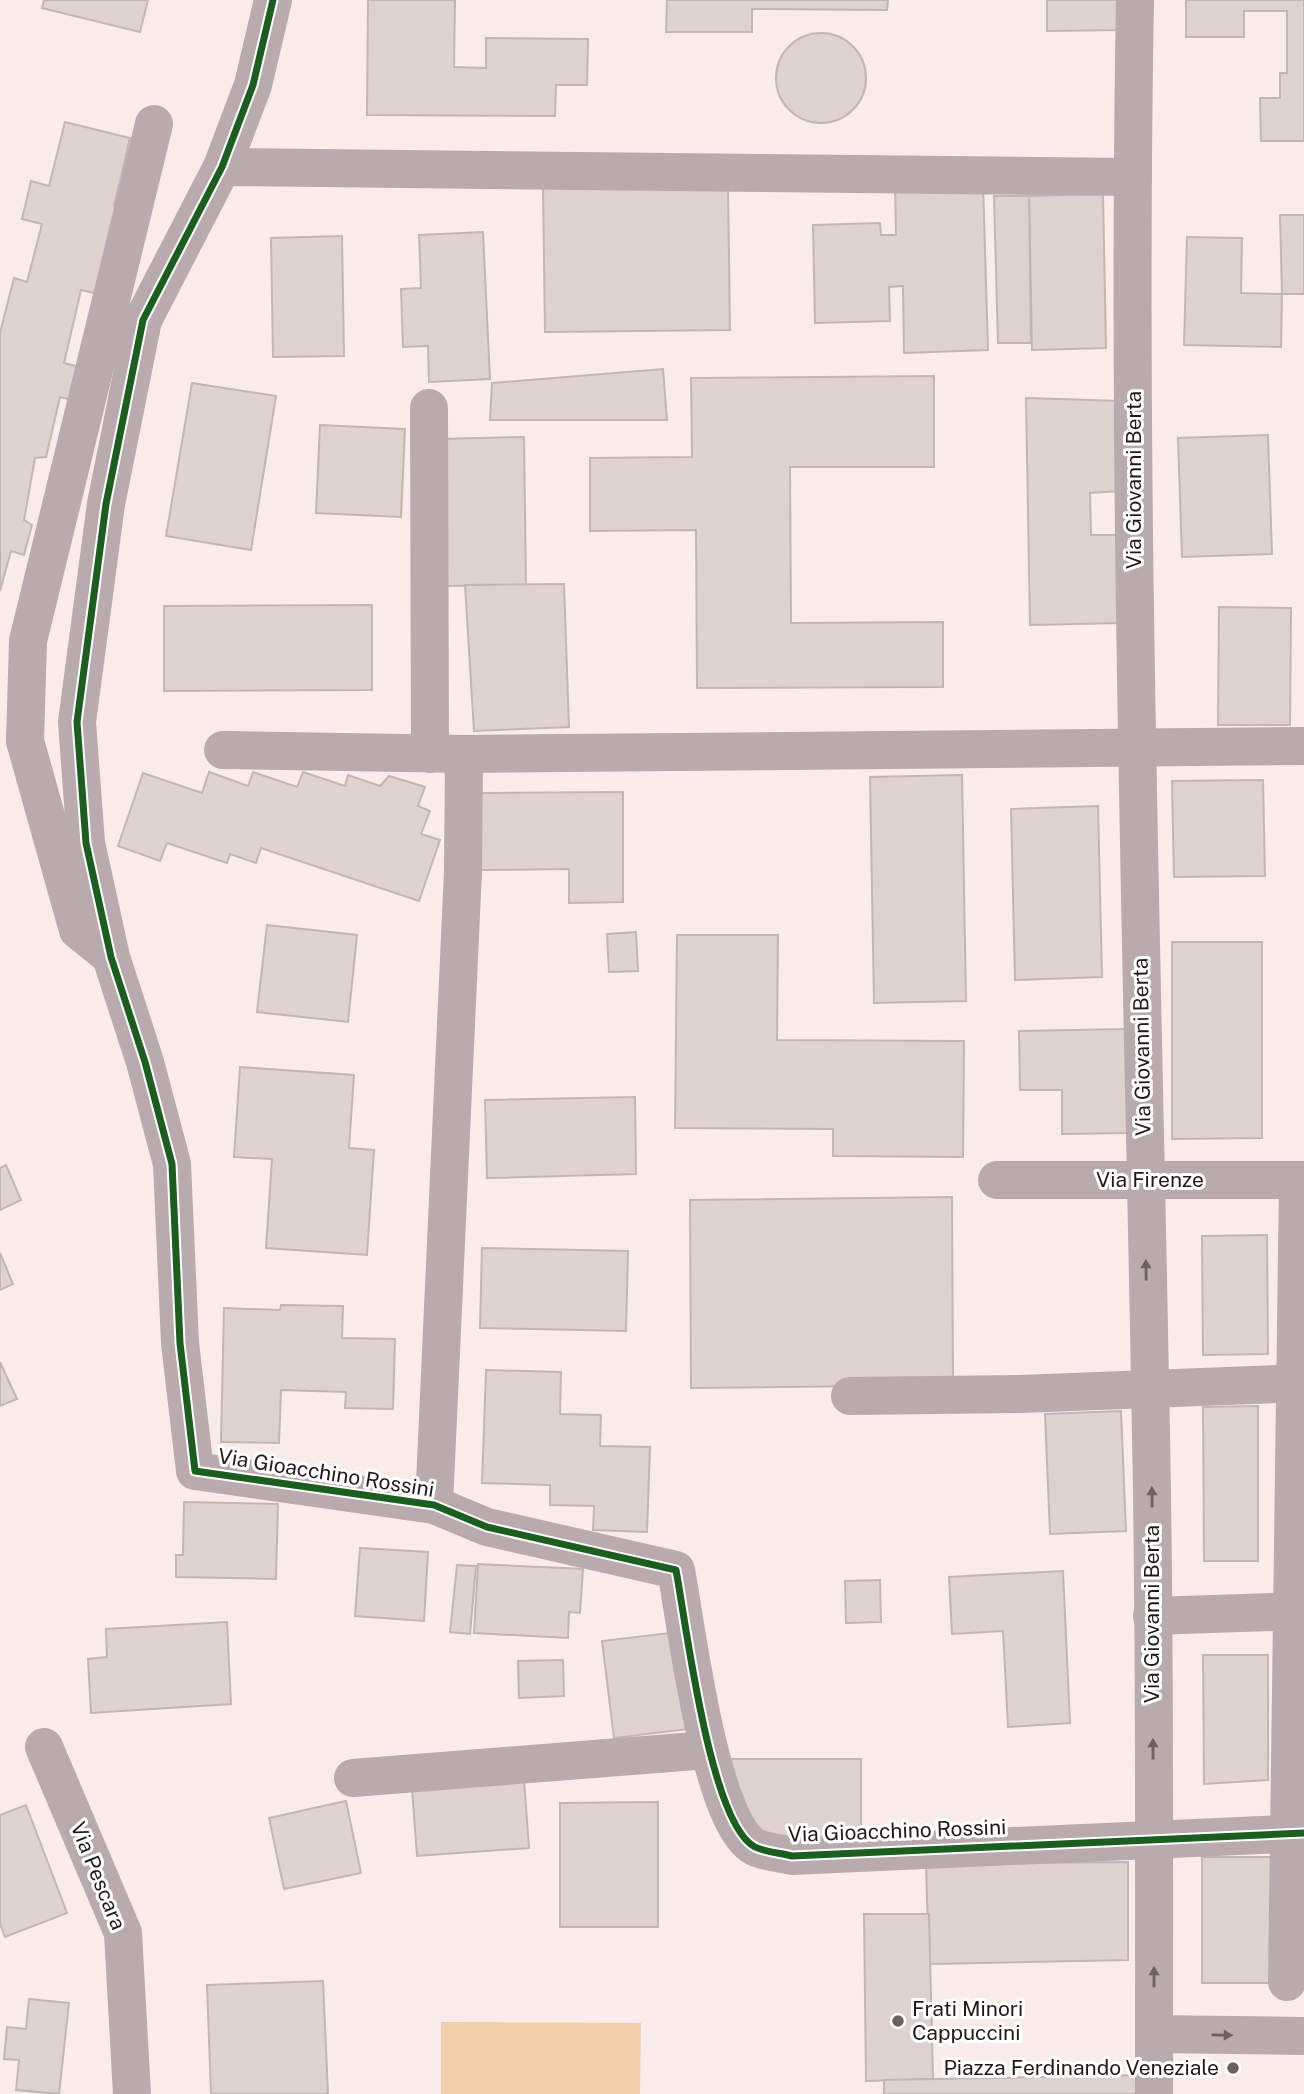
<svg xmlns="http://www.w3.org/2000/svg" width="1304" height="2094" viewBox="0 0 1304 2094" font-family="'Public Sans',sans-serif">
<rect width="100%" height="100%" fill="#f9ebe9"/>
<path fill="#f0d0ab" d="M441,2022l200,1 -1,71h-199z"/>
<g fill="#ddd2cf" stroke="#c0b6b4" stroke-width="2">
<path d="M44,0h104l-8,32 -98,-24z"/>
<path d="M368,0h87l-1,67 32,1v-30l102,1 -1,46h-31l-1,31 -188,-1z"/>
<path d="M667,0h221l-1,10 -135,-1v23h-86z"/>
<path d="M1047,0h74l1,30 -75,1z"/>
<path d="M1186,0h118v141h-43l-1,-43h20v-25h7v-62h-43v26h-58z"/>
<circle cx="821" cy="78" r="45"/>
<path d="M65,122l65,16 -16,68 7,2 -27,85 -13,-3 -17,73 16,4 -8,33 -12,-3 -14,60 -11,1 -11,62 8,5 -8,30 -13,-4 -11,40v-258l14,-55 13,4 15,-58 -20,-5 9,-38 18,5z"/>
<path d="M983,183l5,167 -84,3 -1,-67 -14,1 1,34 -75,2 -2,-98 67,-2 1,12h15l-1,-49z"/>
<path d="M728,186l2,144 -185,2 -2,-144z"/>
<path d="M1103,194l3,154 -74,2 -3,-154z"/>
<path d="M994,196h35l2,147h-33z"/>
<path d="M1280,215h24v79h-22z"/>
<path d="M483,232l7,147 -61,3 -1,-36 -25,1 -2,-58 20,-1 -2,-53z"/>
<path d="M342,236l2,120 -71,1 -2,-119z"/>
<path d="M1187,237l55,1 -1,55 41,1 -1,53 -97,-2z"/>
<path d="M663,369l4,51h-177l2,-37z"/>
<path d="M934,376v91h-144l1,156 152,-1v65l-246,1 -1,-158 -106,1v-73l102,-1 -1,-79z"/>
<path d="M192,383l84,13 -25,154 -85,-14z"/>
<path d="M1026,398l94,3 1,90 -31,2 1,42h28l1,88 -90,2z"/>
<path d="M320,425l85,4 -4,88 -85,-4z"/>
<path d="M1268,435l4,119 -90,3 -4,-119z"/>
<path d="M524,437l2,148 -88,1 -1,-147z"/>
<path d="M564,584l5,143 -95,4 -9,-146z"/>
<path d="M372,605v85l-208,1v-85z"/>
<path d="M1219,607l72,1 -1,117h-72z"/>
<path d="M209,772l39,14 5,-14 44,15 6,-15 42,14 3,-11 32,11 9,-10 36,11 -7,19 12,5 -9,23 19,6 -21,61 -158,-53 -5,15 -26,-9 -3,9 -60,-20 -7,18 -42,-15 25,-73 59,20z"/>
<path d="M962,775l4,226 -92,2 -4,-226z"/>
<path d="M1263,780l2,96 -91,1 -2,-96z"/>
<path d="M623,792v110l-54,1v-34l-88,1v-77z"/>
<path d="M1098,806l4,171 -87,3 -4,-171z"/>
<path d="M267,925l90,10 -9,87 -91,-10z"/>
<path d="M636,932l2,39 -29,1 -2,-38z"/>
<path d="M677,935h101l-1,105 187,1 -1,116 -130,-1v-27l-158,-1z"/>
<path d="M1172,942h90v196l-90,1z"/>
<path d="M1127,1029v104l-65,1v-44h-42l-1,-59z"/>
<path d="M240,1067l114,8 -5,73 25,2 -7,105 -101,-7 6,-89 -38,-2z"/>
<path d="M635,1097l1,77 -149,4 -2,-78z"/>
<path d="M6,1165l15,35 -21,10v-42z"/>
<path d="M952,1197l1,188 -262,3 -1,-188z"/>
<path d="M1267,1235l1,119 -65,1 -1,-119z"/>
<path d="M482,1248l146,3 -2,80 -146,-3z"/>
<path d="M0,1253l13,31 -13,6z"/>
<path d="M281,1305l62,1 -1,32 53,1 -2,70 -48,-1 1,-16 -65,-2 -2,53 -58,-1 3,-134 56,2z"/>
<path d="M0,1362l17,37 -17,7z"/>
<path d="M486,1370l75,2 -1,42 41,1 -1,31 50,1 -3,85 -54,-2 1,-24 -44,-1v-20l-68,-2z"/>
<path d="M1258,1406v155h-54l-1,-154z"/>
<path d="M1121,1411l5,120 -76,3 -5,-120z"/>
<path d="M184,1502l94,2 -2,75 -100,-2v-22h7z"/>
<path d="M360,1548l68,4 -4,69 -69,-5z"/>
<path d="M478,1564l105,5 -3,44 -11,-1 -1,26 -94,-5z"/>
<path d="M457,1565l19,1 -6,68 -20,-2z"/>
<path d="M1063,1571l7,152 -62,4 -5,-96 -51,3 -3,-57z"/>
<path d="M880,1580l1,42 -35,1 -1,-42z"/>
<path d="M227,1622l4,82 -140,9 -3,-54 19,-2 -1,-28z"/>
<path d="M686,1631l11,97 -83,10 -12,-97z"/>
<path d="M1203,1655h65v125l-64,4z"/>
<path d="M563,1660l1,36 -45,2 -1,-37z"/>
<path d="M731,1759h130v78l-95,1 -35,-35z"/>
<path d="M524,1779l5,69 -112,8 -5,-68z"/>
<path d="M346,1801l15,72 -77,16 -15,-71z"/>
<path d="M658,1802v125h-98v-124z"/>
<path d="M26,1805l41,108 -62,24 -5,-13v-109z"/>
<path d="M1202,1857h70l1,126h-71z"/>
<path d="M1128,1862v98l-199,4 -3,-100z"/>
<path d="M864,1914h65l4,165 -67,2z"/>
<path d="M323,1981l5,113h-117l-4,-109z"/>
<path d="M29,1999l40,4 -10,91 -43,-4 3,-30 -15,-1 3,-32 19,2z"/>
<path d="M1141,2075v19h-257v-14z"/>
</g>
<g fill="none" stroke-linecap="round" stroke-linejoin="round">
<g stroke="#b8aaad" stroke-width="38">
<path d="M273,0l-20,85 -31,82 -79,153 -37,184 -29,218 9,121 25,114 34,105 27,102 8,179 15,128 239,34 53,22 189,43c10,53 34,254 79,277 10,5 26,6 37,9l512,-23"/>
<path d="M1135,0c-9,498 9,996 17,1494 3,200 2,400 2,600"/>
<path d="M222,167l911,10"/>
<path d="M429,408l1,346"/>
<path d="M223,750l241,4 840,-8"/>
<path d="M104,951l-26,-21 -53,-189 3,-100 126,-517"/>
<path d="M997,1180h307"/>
<path d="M850,1396l170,-2 284,-11"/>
<path d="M434,1505l29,-634 1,-117"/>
<path d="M1152,1616l152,-5"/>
<path d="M44,1747l79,186 9,161"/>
<path d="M353,1778l355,-28"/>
<path d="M1287,1982l11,-802"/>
<path d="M1154,2034l150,2"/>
</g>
<g stroke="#fff" stroke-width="11">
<path id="cycleway" d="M273,0l-20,85 -31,82 -79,153 -37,184 -29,218 9,121 25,114 34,105 27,102 8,179 15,128 239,34 53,22 189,43c10,53 34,254 79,277 10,5 26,6 37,9l512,-23"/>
</g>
<use href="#cycleway" stroke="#1b5e20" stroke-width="7"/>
</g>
<defs><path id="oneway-solid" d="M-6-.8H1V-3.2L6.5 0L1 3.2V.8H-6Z" transform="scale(1.75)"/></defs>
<g fill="#6c6162">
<use href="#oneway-solid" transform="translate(1146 1270) rotate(-91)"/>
<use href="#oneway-solid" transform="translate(1152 1497) rotate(-91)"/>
<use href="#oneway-solid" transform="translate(1153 1749) rotate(-90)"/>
<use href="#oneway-solid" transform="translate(1154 1977) rotate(-90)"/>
<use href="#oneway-solid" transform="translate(1222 2035) rotate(1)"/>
</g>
<g fill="#6d6261" stroke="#fff" stroke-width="2.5">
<circle cx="898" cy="2021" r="7"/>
<circle cx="1233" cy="2068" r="7"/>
</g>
<g text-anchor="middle" stroke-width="6" stroke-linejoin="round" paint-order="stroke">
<g font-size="21" fill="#211818" stroke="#fff">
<text transform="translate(1134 480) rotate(-90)" y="7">Via Giovanni Berta</text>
<text transform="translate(1142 1047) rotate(-91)" y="7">Via Giovanni Berta</text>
<text x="1150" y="1187">Via Firenze</text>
<text transform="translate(326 1473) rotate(9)" y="7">Via Gioacchino Rossini</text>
<text transform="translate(1152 1614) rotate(-90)" y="7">Via Giovanni Berta</text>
<text transform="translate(897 1831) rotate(-2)" y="7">Via Gioacchino Rossini</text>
<text transform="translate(98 1876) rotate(68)" y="7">Via Pescara</text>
</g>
<g font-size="21" fill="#211818" stroke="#fff" text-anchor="start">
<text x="912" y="2016">Frati Minori<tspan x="912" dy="24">Cappuccini</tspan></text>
<text x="1219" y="2075" text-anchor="end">Piazza Ferdinando Veneziale</text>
</g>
</g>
</svg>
